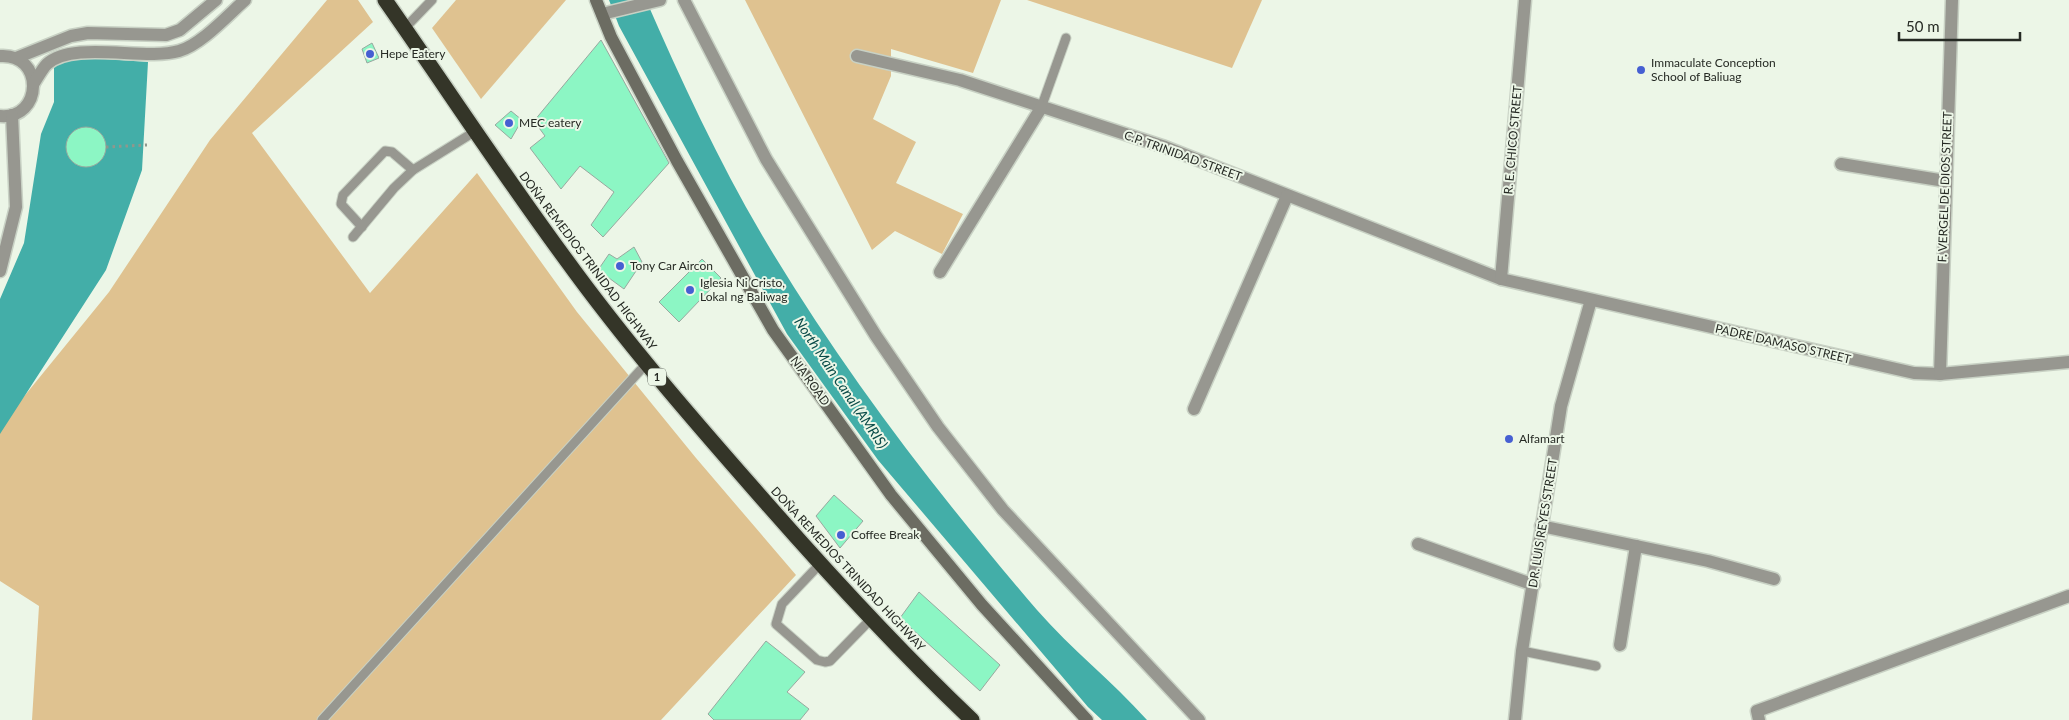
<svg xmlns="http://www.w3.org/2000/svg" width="2069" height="720" viewBox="0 0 2069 720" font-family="Lato,sans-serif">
<rect width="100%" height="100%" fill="#ecf6e7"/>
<g fill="#dfc290">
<path d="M327,0h31l15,22 -121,111 118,160 107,-120 100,139 119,146 100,117 -135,145h-629l7,-114 -39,-25v-155l109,-134 101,-152z"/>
<path d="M456,0h110l-85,99 -49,-71z"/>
<path d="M745,0h256l-28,73 -82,-24v27l-18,43 43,23 -20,41 67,31 -21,40 -47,-23 -23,19z"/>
<path d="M1027,0h235l-30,68z"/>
</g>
<g fill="#43aea8">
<path d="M609,0h37c35,80 72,160 116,235 79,134 174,257 275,375 34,39 75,71 110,110h-45l-14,-13 -210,-247 -91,-126 -168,-308z"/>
<path d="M76,57l72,5 -6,108 -36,100 -106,164v-135l24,-56 17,-109 13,-32v-39z"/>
</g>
<g fill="#8cf6c4" stroke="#98a89f">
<path d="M601,40l68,123 -66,74 -12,-12 23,-33 -34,-26 -19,23 -31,-41 15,-12 -11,-15z"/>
<path d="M372,43l7,15 -12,5 -5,-14z"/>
<path d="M511,111l11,9 -11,19 -16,-14z"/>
<circle cx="86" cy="147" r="20"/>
<path d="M634,247l8,15 -18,27 -26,-19 11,-16 8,5z"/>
<path d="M702,259l19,19 -42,44 -20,-20z"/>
<path d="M834,495l29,26 -23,27 -24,-32z"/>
<path d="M919,592l81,73 -20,26 -80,-73z"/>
<path d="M766,641l39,31 -18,20 22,17 -9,11h-86l-6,-6z"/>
</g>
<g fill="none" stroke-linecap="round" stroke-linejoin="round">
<g stroke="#c8d1c4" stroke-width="11">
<g id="lane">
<path d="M405,28l27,-28"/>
<path d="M1041,108l25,-70"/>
<path d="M362,227l-21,-23 2,-9 42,-44 7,1 21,18"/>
<path d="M353,237l41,-49 19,-18 61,-38"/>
<path d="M820,564l-38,40 -6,20 41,36 8,2 5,-1 42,-43"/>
<path d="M1522,651l74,15"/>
<path d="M322,720l324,-356"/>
</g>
</g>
<g stroke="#c8d1c4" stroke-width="15">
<g id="street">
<path d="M684,0l82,159 110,177 62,91 65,83 196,210"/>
<path d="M602,14l58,-14"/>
<path d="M0,56c45,-3 43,64 0,60"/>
<path d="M857,56l103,24 205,67 336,132 413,94 26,1 129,-12"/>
<path d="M16,58l55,-22 17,-3 78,2 14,-5 36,-30"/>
<path d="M34,83c4,-6 8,-14 13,-19 27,-24 97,-3 132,-13 22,-6 49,-36 66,-51"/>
<path d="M1841,164l104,17"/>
<path d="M0,271l16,-64 -4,-92"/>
<path d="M940,272l101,-164"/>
<path d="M1501,279l24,-279"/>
<path d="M1940,374l12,-374"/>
<path d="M1194,409l93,-213"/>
<path d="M1541,526l167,35 66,18"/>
<path d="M1418,544l116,41"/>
<path d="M1620,645l16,-99"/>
<path d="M1515,720l7,-69 39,-245 30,-106"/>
<path d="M1759,720l-2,-9 312,-115"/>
</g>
</g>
<g stroke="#c8d1c4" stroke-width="15">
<path id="secondary" d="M596,0l15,37 66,124 96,169 118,165 91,110 105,115"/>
</g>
<g stroke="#c8d1c4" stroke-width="18">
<path id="highway" d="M385,0c61,87 119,176 182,261 58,80 122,154 187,228 69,79 141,158 218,231"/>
</g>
<path stroke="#90978d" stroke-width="3" stroke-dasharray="2.5 4" stroke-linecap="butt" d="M106,147l41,-2"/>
<use href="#lane" stroke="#979790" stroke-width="9"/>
<use href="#street" stroke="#979790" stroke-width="12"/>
<use href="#secondary" stroke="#6c6c62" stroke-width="12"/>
<use href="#highway" stroke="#343528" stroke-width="15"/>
</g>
<g fill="#465fd2" stroke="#ecf6e7" stroke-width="2">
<circle cx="370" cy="54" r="5"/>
<circle cx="1641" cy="70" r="5"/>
<circle cx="509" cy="123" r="5"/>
<circle cx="620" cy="266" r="5"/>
<circle cx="690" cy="290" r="5"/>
<circle cx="1509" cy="439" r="5"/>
<circle cx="841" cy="535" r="5"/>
</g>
<g text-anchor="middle" stroke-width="4" stroke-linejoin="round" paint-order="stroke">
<rect fill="#ecf6e7" stroke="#61675e" stroke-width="1" x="648" y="368.5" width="18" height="17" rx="4"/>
<g font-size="11" font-weight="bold" fill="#262a24">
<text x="657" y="381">1</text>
</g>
<g font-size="12" fill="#262a24" stroke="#ecf6e7" text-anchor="start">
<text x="380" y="58">Hepe Eatery</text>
<text x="1651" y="67">Immaculate Conception<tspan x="1651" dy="14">School of Baliuag</tspan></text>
<text x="519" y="127">MEC eatery</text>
<text x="630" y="270">Tony Car Aircon</text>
<text x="700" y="287">Iglesia Ni Cristo,<tspan x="700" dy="14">Lokal ng Baliwag</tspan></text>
<text x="1519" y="443">Alfamart</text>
<text x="851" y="539">Coffee Break</text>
</g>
<g font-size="12" fill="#262a24" stroke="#ecf6e7">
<text transform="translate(1513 140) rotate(-85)" y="4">R. E. CHICO STREET</text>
<text transform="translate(1183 156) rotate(20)" y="4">C.P. TRINIDAD STREET</text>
<text transform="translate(1945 187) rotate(-88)" y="4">F. VERGEL DE DIOS STREET</text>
<text transform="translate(588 261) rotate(53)" y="4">DOÑA REMEDIOS TRINIDAD HIGHWAY</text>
<text transform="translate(1783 344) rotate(13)" y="4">PADRE DAMASO STREET</text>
<text transform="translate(810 381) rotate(54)" y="4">NIA ROAD</text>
<text transform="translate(1543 523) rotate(-81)" y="4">DR. LUIS REYES STREET</text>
<text transform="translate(848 569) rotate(47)" y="4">DOÑA REMEDIOS TRINIDAD HIGHWAY</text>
</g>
<g font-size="14" font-style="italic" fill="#084a47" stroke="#ecf6e7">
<text transform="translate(841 383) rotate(56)" y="5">North Main Canal (AMRIS)</text>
</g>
</g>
<path d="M1899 32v8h121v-8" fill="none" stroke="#262a24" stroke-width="2.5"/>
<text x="1906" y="32" font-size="15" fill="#262a24" stroke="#ecf6e7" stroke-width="4" paint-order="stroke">50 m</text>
</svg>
